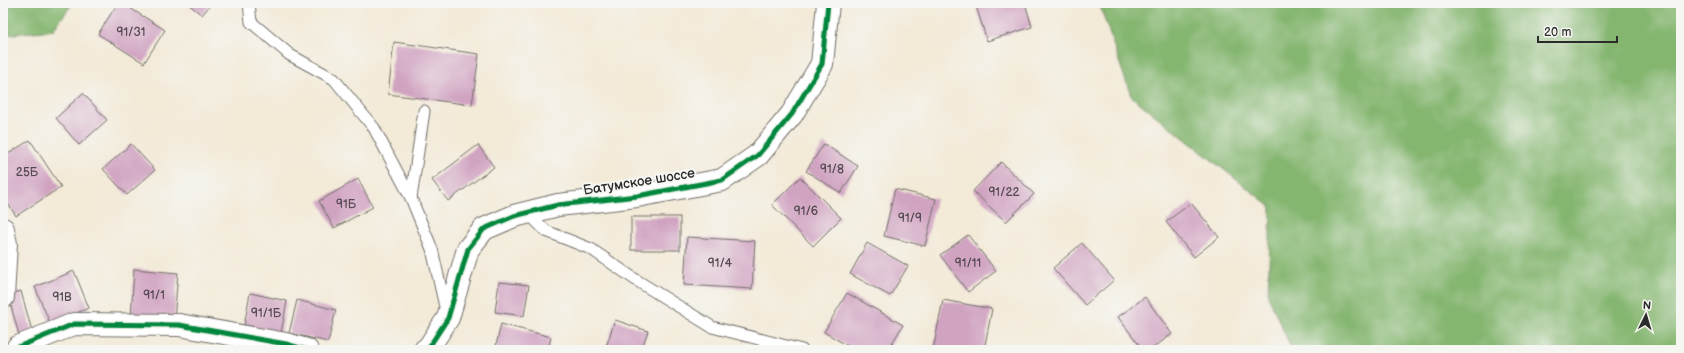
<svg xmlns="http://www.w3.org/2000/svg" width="1684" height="353" viewBox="0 0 1684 353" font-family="'Balsamiq Sans',sans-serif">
<rect width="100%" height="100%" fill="#f6f6f2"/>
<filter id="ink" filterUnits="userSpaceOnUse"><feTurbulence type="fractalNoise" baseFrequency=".025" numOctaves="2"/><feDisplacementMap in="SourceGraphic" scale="8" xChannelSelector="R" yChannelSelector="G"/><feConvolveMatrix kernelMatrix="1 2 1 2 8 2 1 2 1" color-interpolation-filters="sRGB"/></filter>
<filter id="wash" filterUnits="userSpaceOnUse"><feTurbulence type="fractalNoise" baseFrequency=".012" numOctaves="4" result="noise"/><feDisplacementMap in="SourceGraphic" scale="16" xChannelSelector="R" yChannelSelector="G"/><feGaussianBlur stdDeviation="0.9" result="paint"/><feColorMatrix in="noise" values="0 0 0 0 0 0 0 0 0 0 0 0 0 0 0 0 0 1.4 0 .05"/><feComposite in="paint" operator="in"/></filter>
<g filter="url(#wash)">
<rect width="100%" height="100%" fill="#f3ead8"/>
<g fill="#84b66f" stroke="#58704d">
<path d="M3,3h70l-20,27 -50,5z"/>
<path d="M1099,3h582v347h-389l-24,-54 3,-89 -140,-111z"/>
</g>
<g id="blocks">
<g fill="#d0a3c1">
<path d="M118,3h4l43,27 -21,33 -46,-29z"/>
<path d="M187,3h25l-10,12z"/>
<path d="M975,3h50l7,24 -45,14z"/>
<path d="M394,42l85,12 -7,51 -84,-11z"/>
<path d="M83,93l24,27 -28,25 -23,-27z"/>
<path d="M30,140l31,47 -45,29 -13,-20v-39z"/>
<path d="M131,144l24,26 -28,25 -24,-26z"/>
<path d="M824,144l34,22 -17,27 -35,-22z"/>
<path d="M478,145l16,22 -46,34 -16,-21z"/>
<path d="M1001,162l33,32 -28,28 -33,-31z"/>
<path d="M800,177l41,41 -28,28 -41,-41z"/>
<path d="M358,179l15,28 -39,21 -15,-27z"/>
<path d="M895,189l41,10 -11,47 -41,-10z"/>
<path d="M1191,203l28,34 -25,20 -28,-35z"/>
<rect x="631" y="217" width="49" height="33"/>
<path d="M968,235l28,36 -28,21 -28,-37z"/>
<path d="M687,237l68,4 -3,48 -68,-4z"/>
<path d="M867,243l41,23 -18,30 -40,-22z"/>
<path d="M1082,243l32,37 -29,25 -32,-37z"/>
<path d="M134,269l44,4 -4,47 -43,-2z"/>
<path d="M74,271l15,37 -39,15 -15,-36z"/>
<path d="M499,282l30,3 -5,31 -29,-4z"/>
<path d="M21,291l11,40 -13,4 -11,-40z"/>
<path d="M250,293l37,8 -6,32 -37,-7z"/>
<path d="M847,293l56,32 -15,25h-33l-31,-18z"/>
<path d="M1145,297l27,37 -22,16h-7l-25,-33z"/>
<path d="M297,300l39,10 -8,32 -39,-9z"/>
<path d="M943,300l49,9 -8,41h-51z"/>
<path d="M615,320l33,11 -7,19h-36z"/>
<path d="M501,324l50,13 -3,13h-53z"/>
</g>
</g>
</g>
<g filter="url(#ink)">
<use href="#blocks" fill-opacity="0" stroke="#716e68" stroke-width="1"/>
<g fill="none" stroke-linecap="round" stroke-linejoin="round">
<g stroke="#716e68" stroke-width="13">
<g id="service">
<path d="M249,3l2,19 39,33 44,24 40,49 37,70 21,51 14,62"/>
<path d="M411,198l13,-87"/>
<path d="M528,213l18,18 45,18 45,31 76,47 90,23"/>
</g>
</g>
<g stroke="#716e68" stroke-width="24">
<g id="minor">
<path d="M3,229l3,15 -3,53"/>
<path d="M17,350l1,-3 56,-23 105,1 107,19 21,6"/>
<path d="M425,350l4,-3 19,-29 20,-69 16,-20 30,-13 44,-11 79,-9 85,-16 36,-25 34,-41 30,-50 6,-61"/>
</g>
</g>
<use href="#service" stroke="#fff" stroke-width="11"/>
<use href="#minor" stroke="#fff" stroke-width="22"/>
<g stroke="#f6f6f2" stroke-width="8">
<g id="cycleway">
<path d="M17,350l1,-3 56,-23 105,1 107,19 21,6"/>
<path d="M425,350l4,-3 19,-29 20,-69 16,-20 30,-13 44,-11 79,-9 85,-16 36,-25 34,-41 30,-50 6,-61"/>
</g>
</g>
<use href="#cycleway" stroke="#00873e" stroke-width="5"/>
</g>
</g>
<g text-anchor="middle" stroke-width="4" stroke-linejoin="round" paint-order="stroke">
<g font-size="12" fill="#544950">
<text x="131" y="36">91/31</text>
<text x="832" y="173">91/8</text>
<text x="27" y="176">25Б</text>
<text x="1004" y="196">91/22</text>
<text x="346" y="208">91Б</text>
<text x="806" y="215">91/6</text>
<text x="910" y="222">91/9</text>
<text x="720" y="267">91/4</text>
<text x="968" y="267">91/11</text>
<text x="154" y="299">91/1</text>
<text x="62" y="301">91В</text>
<text x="266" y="317">91/1Б</text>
</g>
<g font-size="14" fill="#2b2b2b" stroke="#f6f6f2">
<text transform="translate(639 181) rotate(-9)" y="5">Батумское шоссе</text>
</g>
</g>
<rect width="1684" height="353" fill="none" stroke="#f6f6f2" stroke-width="16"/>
<g transform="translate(1646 315) rotate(5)" stroke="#f6f6f2" stroke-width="3" paint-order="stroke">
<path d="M0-3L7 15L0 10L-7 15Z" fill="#2b2b2b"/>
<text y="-6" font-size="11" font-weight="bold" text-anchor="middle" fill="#2b2b2b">N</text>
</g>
<path d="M1538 36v6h79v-6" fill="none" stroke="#2b2b2b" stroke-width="2"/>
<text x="1544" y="36" font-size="12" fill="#2b2b2b" stroke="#f6f6f2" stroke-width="3" paint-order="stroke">20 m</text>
</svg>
